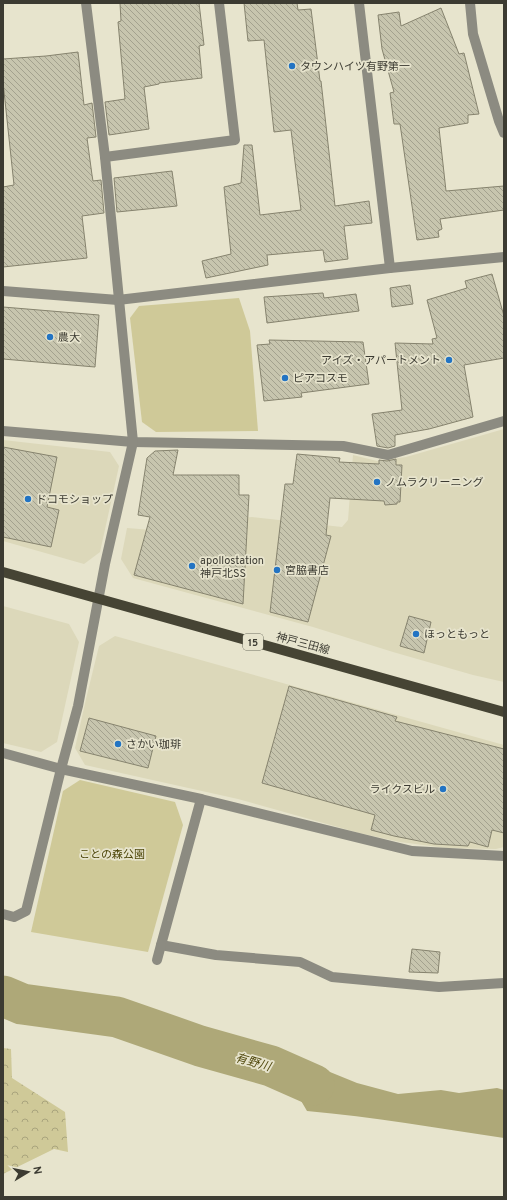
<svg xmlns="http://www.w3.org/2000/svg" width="507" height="1200" viewBox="0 0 507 1200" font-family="Overpass,'Noto Sans JP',sans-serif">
<defs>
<pattern id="forest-crowns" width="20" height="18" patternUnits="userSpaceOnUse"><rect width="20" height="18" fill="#cfc998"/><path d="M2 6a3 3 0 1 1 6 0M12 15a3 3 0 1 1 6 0" fill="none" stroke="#a9a47d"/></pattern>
<pattern id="building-back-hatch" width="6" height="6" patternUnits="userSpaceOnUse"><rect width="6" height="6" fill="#c7c5ae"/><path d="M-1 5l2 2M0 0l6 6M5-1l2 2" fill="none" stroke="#a3a18e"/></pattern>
</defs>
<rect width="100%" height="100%" fill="#e7e4cd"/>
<g fill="#dcd8ba">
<path d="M504,429v253l-31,-7 -80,-23 -80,-25 -180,-49 -12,-19 6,-31 37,3 35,-8 53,-6 90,10 6,-7 5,-65 24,6 29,-4z"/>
<path d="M3,440l107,12 9,14 -19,86 -16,12 -81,-23z"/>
<path d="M3,606l66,18 10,18 -22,100 -16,10 -38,-9z"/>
<path d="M115,636l389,109v102l-8,2 -50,-1 -46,-6 -41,-9 -121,-34 -153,-34 -10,-17 11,-49 13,-53z"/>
</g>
<path fill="url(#forest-crowns)" d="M3,1048l8,1 1,29 53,34 3,40 -14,-3 -51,25z"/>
<g fill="#cfc998">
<path d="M239,298l11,33 8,100 -102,1 -14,-10 -12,-104 9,-12z"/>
<path d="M80,780l95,22 8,23 -35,127 -117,-20 32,-141z"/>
</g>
<path fill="#aea878" d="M266,1051l29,5 3,3 59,24 41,11 43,-4 18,3 38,-5 7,2v48c-66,-10 -131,-21 -197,-27l-7,-12 -15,-9 -27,-10z"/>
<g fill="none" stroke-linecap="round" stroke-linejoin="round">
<path stroke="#aea878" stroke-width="41" d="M3,996l19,8 95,13 83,29 71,20 43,19"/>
</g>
<g fill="url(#building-back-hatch)" stroke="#86836e">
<path d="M120,3h79l5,42 -5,1 3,32 -43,5v1l-15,3 5,42 -40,6 -4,-33 20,-3 -7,-77 3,-1z"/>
<path d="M244,3h53l1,7 13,-1 9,72h1l14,125 34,-5 3,22 -28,3 4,33 -23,3 -2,-12 -56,5 1,10 -62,13 -4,-17 29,-7 -7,-67 17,-4 3,-38h8l8,70 41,-5 -10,-80 -17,2 -10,-92 -16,1z"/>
<path d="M441,8l18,46 5,-1 15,61 -11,1v8l-29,5 7,63 58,-5v24l-64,9 2,10 -4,2 1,6 -22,3 -17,-116h-6l-4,-31 4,-1 -12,-43 -4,-34 21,-3 2,14z"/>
<path d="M78,52l6,53 8,-2 4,34 -9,1 5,37 1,6 8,-1 3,33 -22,3 5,42 -84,9v-80l11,-2 -11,-103v-23l43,-3z"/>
<path d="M172,171l5,35 -60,6 -3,-34z"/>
<path d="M492,274l12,42v42l-40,7 9,52 -44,12 -34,6v11l-7,2 -11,-2 -5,-32 30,-4 -7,-67 38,1 -1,-5 5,-1 -10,-38 40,-12 -2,-7z"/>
<path d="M410,285l3,19 -21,3 -2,-19z"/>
<path d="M323,293l1,5 32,-4 3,17 -92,12 -3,-26z"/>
<path d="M3,307l96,8 -4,52 -92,-8z"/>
<path d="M269,340l94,2 6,42 -68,9 1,4 -38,4 -7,-56 13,-1z"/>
<path d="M3,447l54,10 -10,50 12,3 -8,37 -48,-10z"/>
<path d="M178,450l-5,25h66v20h10l-6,109 -109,-29 16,-58 -12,-2 9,-57 8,-7z"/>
<path d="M297,454l43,4 -1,4 40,2v-4l8,1 9,-2v6h6l-2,37h-3v2l-12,1 -1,-4 -54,-3 -4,37 5,1 -23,86 -38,-10 15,-128h8z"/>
<path d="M409,616l22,6 -7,31 -24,-7z"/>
<path d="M289,686l108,31 -2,4 109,28v84l-12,-3 -4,17 -18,-5 -2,4 -34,-2 -40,-8 -23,-6 4,-15 -113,-32z"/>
<path d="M89,718l67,18 -8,32 -68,-17z"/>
<path d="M412,949l28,3 -2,21 -29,-1z"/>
</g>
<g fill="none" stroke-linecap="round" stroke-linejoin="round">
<g stroke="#8c8b81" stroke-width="10">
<path d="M359,3l31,265"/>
<path d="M470,3l3,31 26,87 5,12"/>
<path d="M105,157l130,-17 -16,-137"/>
<path d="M3,291l115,9 272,-32 114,-11"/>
<path d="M3,431l130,11 210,4 45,9 116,-34"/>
<path d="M3,753l58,16 140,30 211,52 92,5"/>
<path d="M201,799l-40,146 55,10 84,7 32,15 107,10 65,-4"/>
<path d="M3,914l11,3 12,-6 35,-142 17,-63 27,-142 28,-122 -28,-285 -19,-154"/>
<path d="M157,960l4,-15"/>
</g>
<path stroke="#464434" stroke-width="10" d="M3,572l501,140"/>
</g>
<g fill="#2374c3" stroke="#e7e4cd" stroke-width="1.5">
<circle cx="292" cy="66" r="4"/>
<circle cx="50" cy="337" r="4"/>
<circle cx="449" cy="360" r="4"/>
<circle cx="285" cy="378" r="4"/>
<circle cx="377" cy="482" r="4"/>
<circle cx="28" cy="499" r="4"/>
<circle cx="192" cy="566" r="4"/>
<circle cx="277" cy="570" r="4"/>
<circle cx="416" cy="634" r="4"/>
<circle cx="118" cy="744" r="4"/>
<circle cx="443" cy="789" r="4"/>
</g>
<g text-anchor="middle" stroke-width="3.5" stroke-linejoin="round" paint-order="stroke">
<rect fill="#e7e4cd" stroke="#6f6e60" stroke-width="1" x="243" y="634" width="20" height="16" rx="3"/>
<g font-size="10" font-weight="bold" fill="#3c3b32">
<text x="253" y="646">15</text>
</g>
<g font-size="11" fill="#3c3b32" stroke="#e7e4cd" text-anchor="start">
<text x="300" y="70">タウンハイツ有野第一</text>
<text x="58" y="341">農大</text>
<text x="441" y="364" text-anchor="end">アイズ・アパートメント</text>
<text x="293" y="382">ピアコスモ</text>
<text x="385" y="486">ノムラクリーニング</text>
<text x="36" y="503">ドコモショップ</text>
<text x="200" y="564">apollostation<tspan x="200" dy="13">神戸北SS</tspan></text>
<text x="285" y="574">宮脇書店</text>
<text x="424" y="638">ほっともっと</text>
<text x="126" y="748">さかい珈琲</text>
<text x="435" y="793" text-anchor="end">ライクスビル</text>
</g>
<g font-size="11" fill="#3c3b32" stroke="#e7e4cd">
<text transform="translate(303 643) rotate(15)" y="4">神戸三田線</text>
</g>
<g font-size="11" fill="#4e470a" stroke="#e7e4cd">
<text x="112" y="858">ことの森公園</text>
</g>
<g font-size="12" font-style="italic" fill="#534b10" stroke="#e7e4cd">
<text transform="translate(253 1062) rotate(16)" y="4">有野川</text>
</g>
</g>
<rect width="507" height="1200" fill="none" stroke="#3c3b32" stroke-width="8"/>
<g transform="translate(28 1172) rotate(80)" stroke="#e7e4cd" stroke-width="3" paint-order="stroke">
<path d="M0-3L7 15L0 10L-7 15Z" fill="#3c3b32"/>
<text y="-6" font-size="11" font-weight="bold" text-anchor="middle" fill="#3c3b32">N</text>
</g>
</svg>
